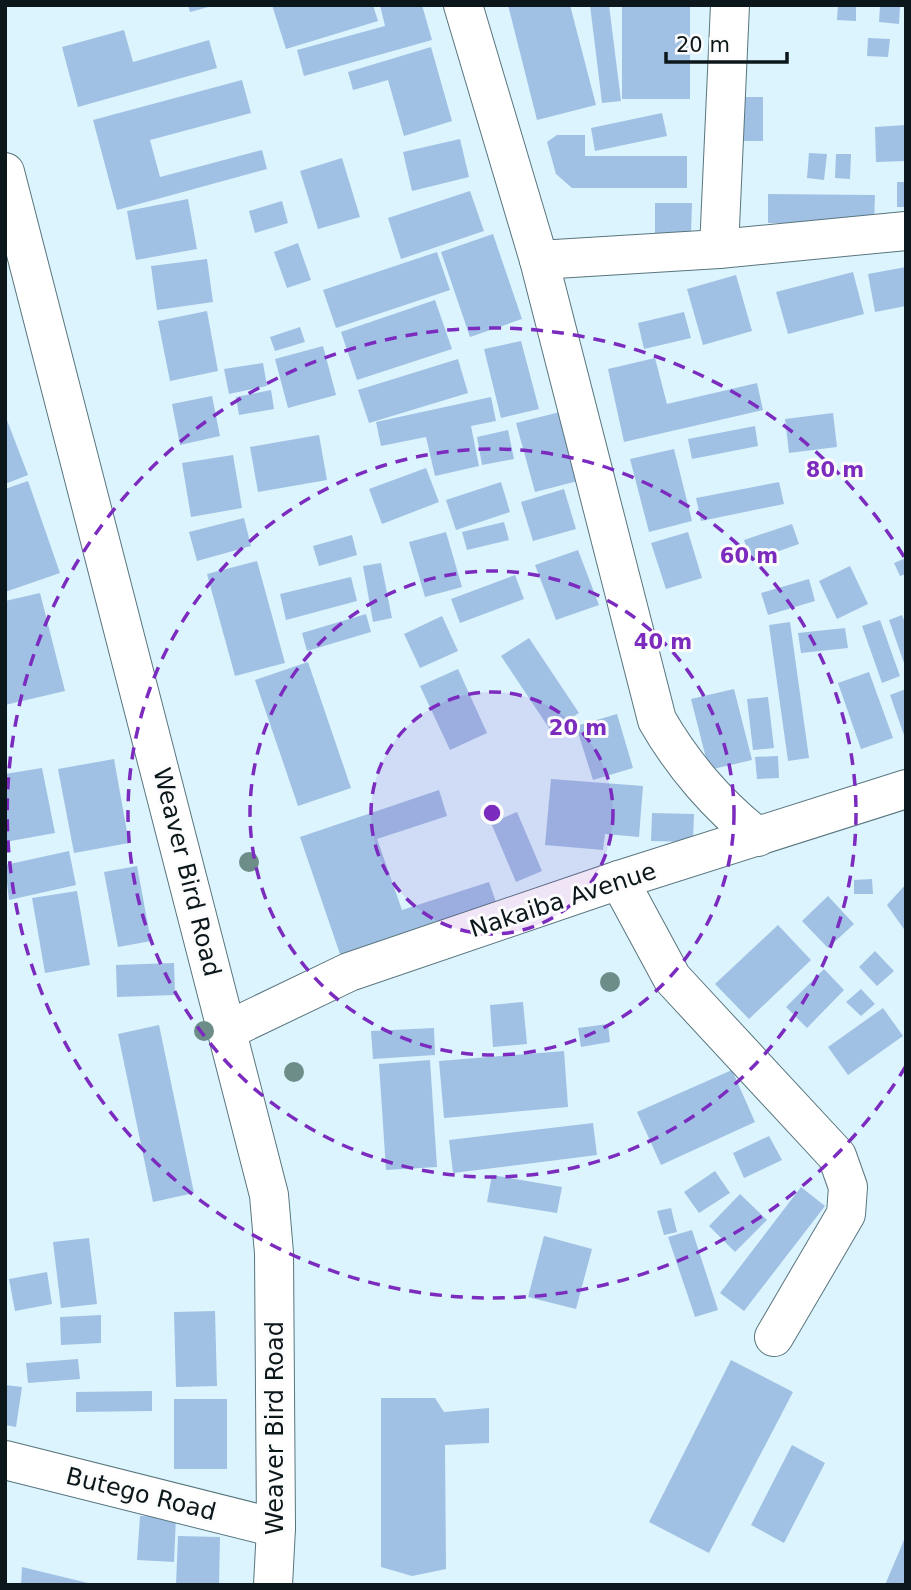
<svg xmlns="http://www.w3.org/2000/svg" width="911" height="1590" viewBox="0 0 911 1590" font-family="'DejaVu Sans',sans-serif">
<rect width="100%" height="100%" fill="#dcf4fd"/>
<g fill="#a0c1e4">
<path d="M188,5h24v1l-22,6z"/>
<path d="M272,5h101l5,16 -92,28z"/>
<path d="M380,5h42l10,35 -128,36 -7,-26 88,-24z"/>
<path d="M508,5h62l26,100 -59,15z"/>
<path d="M590,5h19l12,96 -19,2z"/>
<rect x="622" y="5" width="68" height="94"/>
<path d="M838,5h18v16l-19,-1z"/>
<path d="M880,6l20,1 -1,17 -20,-2z"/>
<path d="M124,30l9,32 76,-22 8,28 -139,39 -16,-60z"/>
<path d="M868,38l22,1 -2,18 -21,-1z"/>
<path d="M431,47l21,74 -48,15 -16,-56 -35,10 -5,-18z"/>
<path d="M242,80l9,33 -101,27 10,37 102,-27 5,19 -150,41 -24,-90z"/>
<path d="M743,97h20v44h-19z"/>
<path d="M662,113l5,23 -72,15 -4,-23z"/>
<path d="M906,125v36l-30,1 -1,-35z"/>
<path d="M557,135h28v21h102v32h-115l-16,-14 -9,-32z"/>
<path d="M460,139l9,38 -57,14 -9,-39z"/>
<path d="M809,153l18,1 -3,26 -17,-2z"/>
<path d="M836,154h15l-1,25 -15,-1z"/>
<path d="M342,158l18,59 -42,12 -18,-58z"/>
<rect x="897" y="182" width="9" height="25"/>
<path d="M470,191l14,40 -83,28 -13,-41z"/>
<path d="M768,194l107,1 -1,29 -106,-1z"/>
<path d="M188,199l9,50 -61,11 -9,-49z"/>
<path d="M282,201l6,22 -33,10 -6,-22z"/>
<path d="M655,203h37l-1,31 -36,-1z"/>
<path d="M493,234l29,85 -52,18 -29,-85z"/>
<path d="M298,243l13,37 -24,8 -13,-36z"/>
<path d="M437,252l13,38 -114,38 -13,-38z"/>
<path d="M207,259l6,43 -56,8 -6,-44z"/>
<path d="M906,267v39l-31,6 -7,-38z"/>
<path d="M853,272l11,42 -76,20 -12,-42z"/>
<path d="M736,275l16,56 -49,14 -16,-56z"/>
<path d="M435,300l17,49 -95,31 -16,-48z"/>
<path d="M207,311l11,60 -48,10 -12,-60z"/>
<path d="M684,312l7,26 -47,11 -6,-26z"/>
<path d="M300,327l5,15 -30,9 -5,-14z"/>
<path d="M521,341l18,68 -38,9 -17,-69z"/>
<path d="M323,346l13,49 -48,13 -13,-49z"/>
<path d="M655,358l12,46 90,-21 6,27 -139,32 -16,-73z"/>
<path d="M458,359l10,34 -99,30 -11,-33z"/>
<path d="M263,363l4,23 -38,8 -5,-25z"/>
<path d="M271,390l3,19 -35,6 -3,-18z"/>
<path d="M212,396l8,40 -40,9 -8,-41z"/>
<path d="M491,397l5,24 -25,5 8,40 -44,10 -9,-39 -45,9 -5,-24z"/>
<path d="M560,412l18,69 -43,11 -19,-69z"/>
<path d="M833,413l4,34 -48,6 -4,-34z"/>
<path d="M5,415l23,60 -23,9z"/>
<path d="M755,426l3,20 -66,13 -4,-20z"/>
<path d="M508,430l6,29 -32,6 -5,-28z"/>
<path d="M319,435l8,45 -69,12 -8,-45z"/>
<path d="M674,449l18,72 -43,11 -19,-73z"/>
<path d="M233,455l9,53 -51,9 -9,-54z"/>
<path d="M426,468l13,34 -57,22 -13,-35z"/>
<path d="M28,481l32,92 -55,19v-103z"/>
<path d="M501,482l9,30 -54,18 -10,-30z"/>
<path d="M779,482l5,22 -83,17 -5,-23z"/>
<path d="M564,489l12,40 -43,12 -12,-39z"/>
<path d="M244,518l7,28 -54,15 -8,-29z"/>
<path d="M504,522l5,18 -42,10 -5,-18z"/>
<path d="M792,524l7,20 -48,17 -7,-21z"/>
<path d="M446,532l16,55 -37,10 -16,-55z"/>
<path d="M688,532l14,46 -36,11 -15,-46z"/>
<path d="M352,535l5,20 -38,11 -6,-20z"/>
<path d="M578,550l21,55 -43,15 -21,-55z"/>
<path d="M906,558v16l-6,2 -6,-13z"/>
<path d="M257,561l28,102 -50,13 -28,-102z"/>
<path d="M381,563l11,55 -19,4 -10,-56z"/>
<path d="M850,566l18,38 -31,15 -18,-38z"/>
<path d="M515,575l9,24 -64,24 -9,-24z"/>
<path d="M351,577l6,24 -71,19 -6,-26z"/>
<path d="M809,579l6,22 -47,14 -7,-22z"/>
<path d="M40,593l25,98 -60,14v-104z"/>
<path d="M366,614l5,18 -64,19 -5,-18z"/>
<path d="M902,615l4,10 -1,41 -16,-46z"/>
<path d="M442,616l16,35 -38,17 -16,-34z"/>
<path d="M880,620l20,56 -18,7 -20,-57z"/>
<path d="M790,622l19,136 -21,3 -19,-136z"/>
<path d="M845,628l3,20 -47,5 -3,-20z"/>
<path d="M529,638l50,75 -28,18 -50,-75z"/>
<path d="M308,662l43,126 -53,18 -43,-126z"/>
<path d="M458,669l29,64 -37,17 -30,-64z"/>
<path d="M869,672l24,66 -32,11 -23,-66z"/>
<path d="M734,689l18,71 -43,10 -18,-71z"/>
<path d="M906,689v49h-1l-15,-43z"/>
<path d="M768,697l6,51 -21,2 -6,-51z"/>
<path d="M617,714l16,54 -40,12 -17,-54z"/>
<path d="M778,756l1,22 -22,1 -2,-22z"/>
<path d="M114,759l15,84 -55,10 -16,-84z"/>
<path d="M42,768l13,65 -50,9v-68z"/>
<path d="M551,779l92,7 -4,51 -34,-3 -2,16 -58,-5z"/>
<path d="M439,790l8,26 -70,23 25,71 87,-28 9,26 -156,52 -42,-123z"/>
<path d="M517,812l25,59 -26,11 -25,-59z"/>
<path d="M652,813l42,1 -1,28 -42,-1z"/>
<path d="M69,851l7,34 -67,15 -4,-35z"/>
<path d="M137,866l14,75 -33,6 -14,-75z"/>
<path d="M872,879l1,15h-19v-14z"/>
<path d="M906,884v48l-19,-27z"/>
<path d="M77,891l13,74 -45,8 -13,-75z"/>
<path d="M828,896l26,28 -26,24 -26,-27z"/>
<path d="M778,925l33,35 -62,59 -34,-35z"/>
<path d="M875,951l19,20 -17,15 -18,-19z"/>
<path d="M174,963l1,32 -58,2 -1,-32z"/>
<path d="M824,969l20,21 -37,38 -21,-21z"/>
<path d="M861,989l14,15 -14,12 -15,-14z"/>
<path d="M523,1002l4,42 -34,3 -3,-42z"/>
<path d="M883,1008l20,28 -55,39 -20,-28z"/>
<path d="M608,1024l2,18 -29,5 -3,-19z"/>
<path d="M159,1025l35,168 -41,9 -35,-168z"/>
<path d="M434,1028l1,27 -62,4 -2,-28z"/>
<path d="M564,1051l4,56 -124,11 -5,-57z"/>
<path d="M430,1060l7,107 -51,3 -7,-106z"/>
<path d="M732,1070l23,52 -94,43 -24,-53z"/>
<path d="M593,1123l4,32 -144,18 -4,-33z"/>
<path d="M769,1136l13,24 -38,18 -11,-25z"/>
<path d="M715,1171l15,22 -31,20 -15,-21z"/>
<path d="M492,1175l70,12 -5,26 -70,-11z"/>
<path d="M801,1187l24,19 -81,105 -24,-18z"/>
<path d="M740,1194l27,26 -32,32 -26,-26z"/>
<path d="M671,1208l6,24 -13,3 -7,-24z"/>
<path d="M692,1230l26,80 -23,7 -27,-80z"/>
<path d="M544,1236l48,13 -16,60 -48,-12z"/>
<path d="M89,1238l8,66 -36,4 -8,-66z"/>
<path d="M47,1272l5,32 -37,7 -6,-32z"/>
<path d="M215,1311l2,75 -41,1 -2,-75z"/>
<path d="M101,1315v28l-40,2 -1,-28z"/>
<path d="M78,1359l2,20 -52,4 -2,-20z"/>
<path d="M731,1360l62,32 -84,161 -60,-31z"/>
<path d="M5,1385l17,2 -6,40 -11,-2z"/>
<path d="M152,1391v20l-76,1v-20z"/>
<path d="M381,1398h54l9,14 45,-4v35l-44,2 1,124 -34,7 -31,-9z"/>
<rect x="174" y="1399" width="53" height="70"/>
<path d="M792,1445l33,18 -41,80 -33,-18z"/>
<path d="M140,1516l36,1 -2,45 -37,-2z"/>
<path d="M178,1536l42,1 -1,48h-43z"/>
<path d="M904,1540l2,45h-21z"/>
<path d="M22,1567l70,17v1h-71z"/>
</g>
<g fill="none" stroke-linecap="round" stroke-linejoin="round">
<g stroke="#59757e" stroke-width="40">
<g id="minor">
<path d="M463,5l76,255 118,460c25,44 61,86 101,117"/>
<path d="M5,172l264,1023 5,58 2,275 -3,57"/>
<path d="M719,249l11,-244"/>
<path d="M539,260l180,-11 187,-18"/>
<path d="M619,880l53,98 165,178 11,31 -2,27 -72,123"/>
<path d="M228,1030l121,-58 270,-92 287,-91"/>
<path d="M5,1460l271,68"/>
</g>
</g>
<use href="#minor" stroke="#fff" stroke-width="38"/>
</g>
<g fill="#6d8e88">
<circle cx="249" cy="862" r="10"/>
<circle cx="610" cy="982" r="10"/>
<circle cx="204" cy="1031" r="10"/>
<circle cx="294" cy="1072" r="10"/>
</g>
<circle cx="492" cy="813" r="121" fill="#7b2cbf" fill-opacity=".12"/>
<g fill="none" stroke="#7b2cbf" stroke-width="3.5" stroke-dasharray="12 9">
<circle cx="492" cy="813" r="121"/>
<circle cx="492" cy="813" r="242"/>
<circle cx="492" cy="813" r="364"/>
<path d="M906 1066A485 485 0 1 1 906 560"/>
</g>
<g text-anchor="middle" stroke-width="6" stroke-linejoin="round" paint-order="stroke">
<g font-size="24" fill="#0c171b" stroke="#fcfcfc">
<text transform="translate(187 872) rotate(76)" y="8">Weaver Bird Road</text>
<text transform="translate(563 900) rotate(-18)" y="8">Nakaiba Avenue</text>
<text transform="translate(275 1428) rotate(-90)" y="8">Weaver Bird Road</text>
<text transform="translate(141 1494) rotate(14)" y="8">Butego Road</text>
</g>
</g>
<circle cx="492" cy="813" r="10" fill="#7b2cbf" stroke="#fcfcfc" stroke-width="3.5"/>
<g font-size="21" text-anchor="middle" font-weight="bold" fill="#7b2cbf" stroke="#fcfcfc" stroke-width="6" stroke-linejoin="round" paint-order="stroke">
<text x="835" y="477">80 m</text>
<text x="749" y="563">60 m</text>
<text x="663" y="649">40 m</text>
<text x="578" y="735">20 m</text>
</g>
<rect width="911" height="1590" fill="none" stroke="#0c171b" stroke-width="14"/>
<path d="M666 52v10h121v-10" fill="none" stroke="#0c171b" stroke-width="3.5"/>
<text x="676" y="52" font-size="21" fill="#0c171b" stroke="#fcfcfc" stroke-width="5" paint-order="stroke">20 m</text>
</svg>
